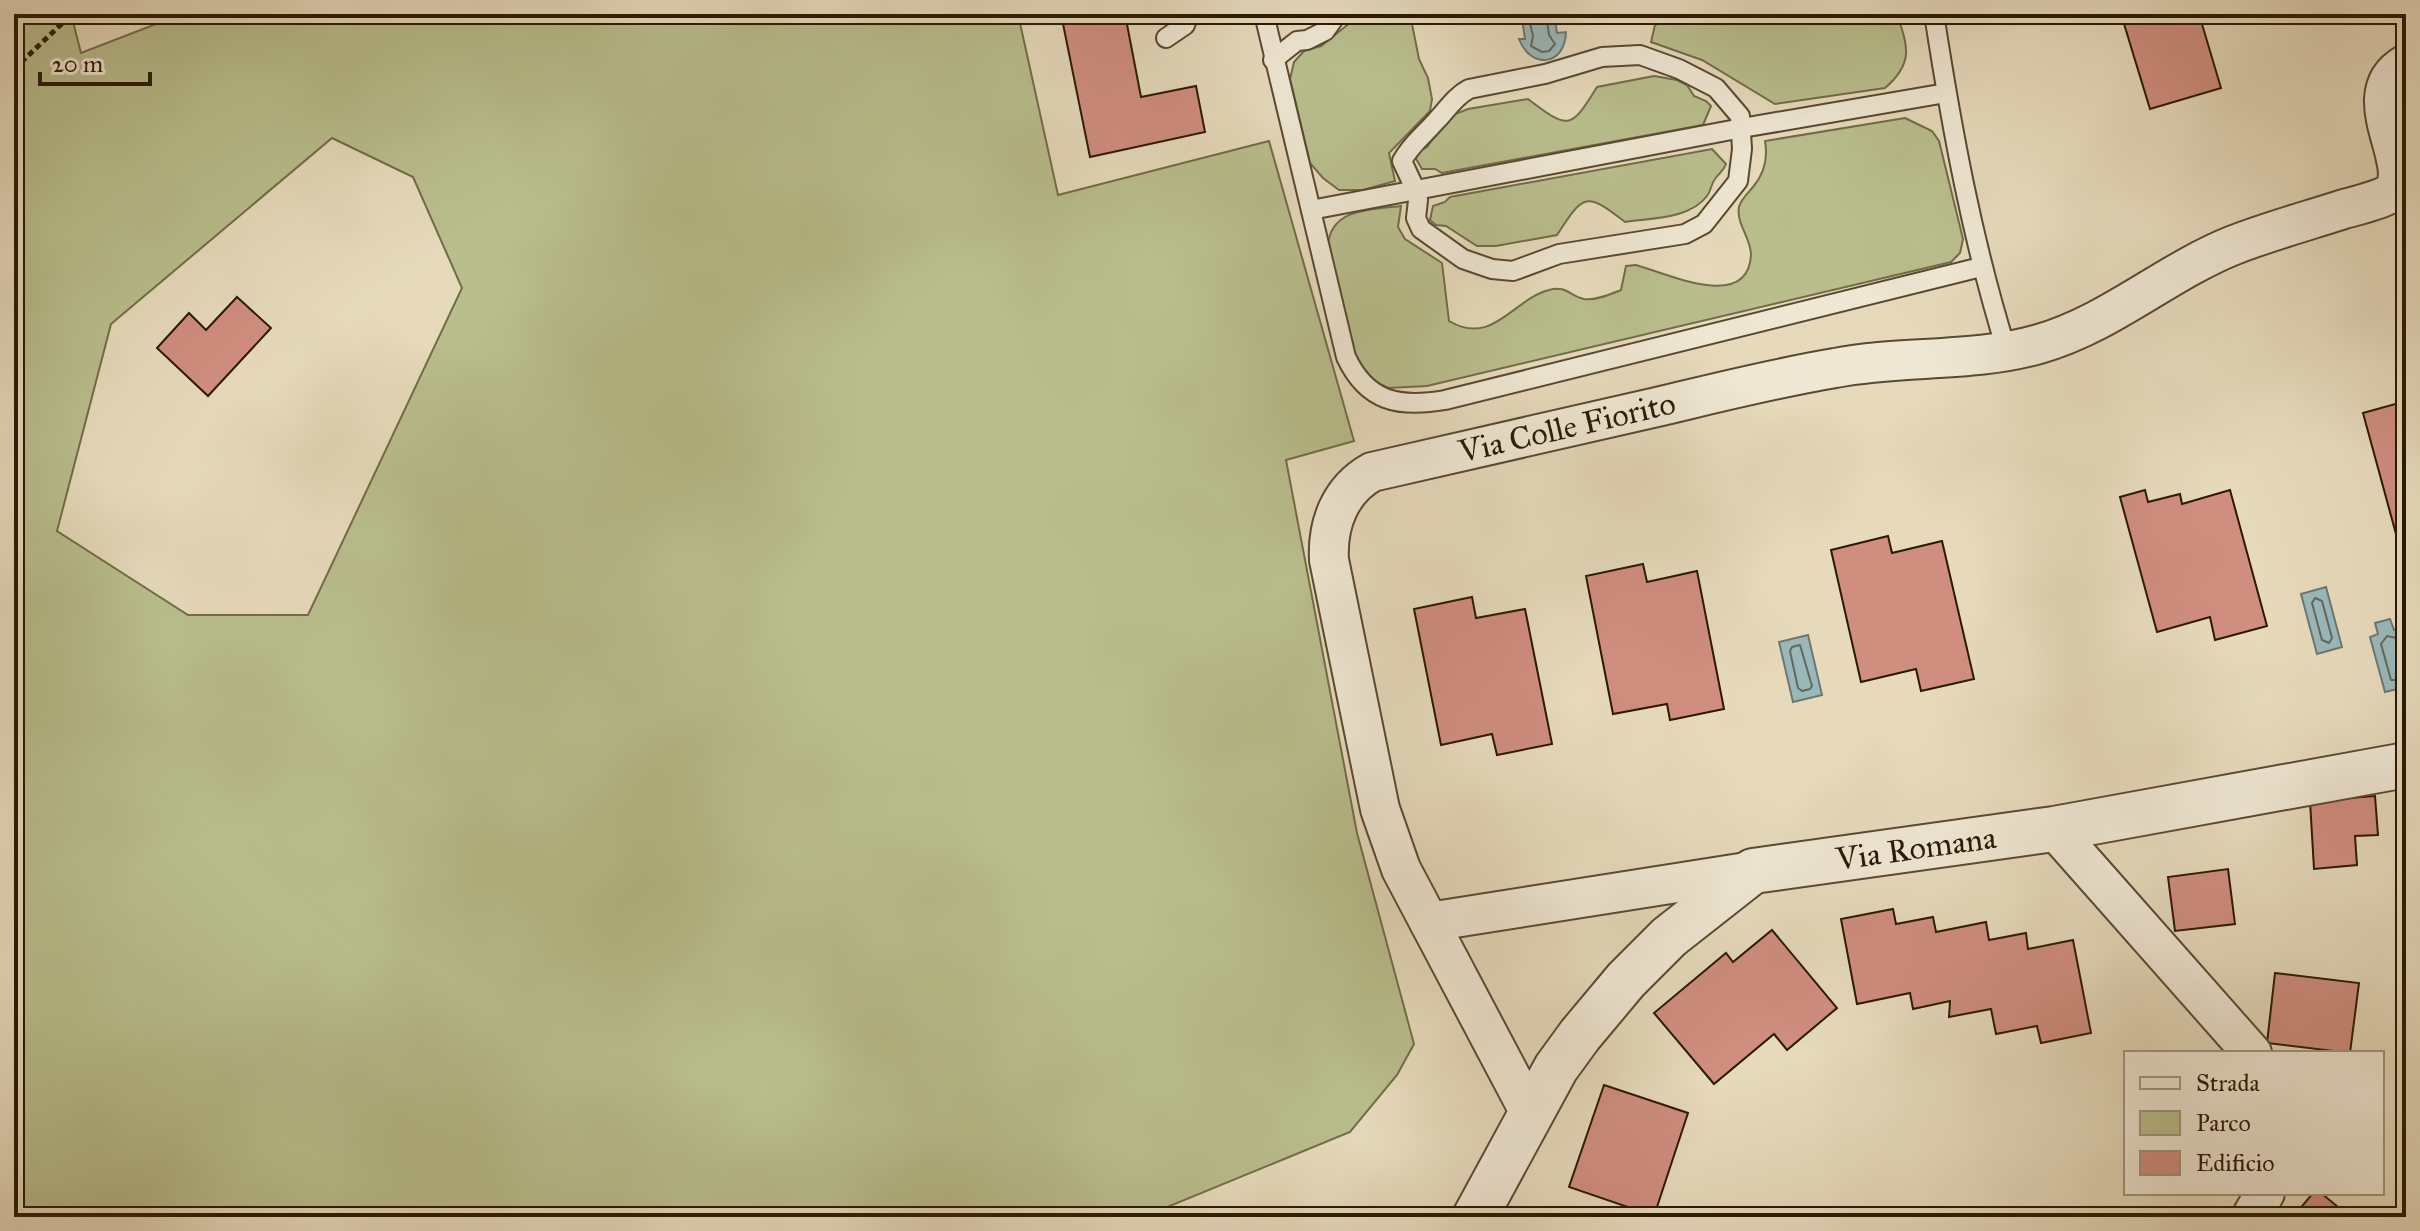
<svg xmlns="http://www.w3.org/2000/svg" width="2420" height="1231" viewBox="0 0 2420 1231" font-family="'IM FELL Great Primer',serif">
<rect width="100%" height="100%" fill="#e6dabb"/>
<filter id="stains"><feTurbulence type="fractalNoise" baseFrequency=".0025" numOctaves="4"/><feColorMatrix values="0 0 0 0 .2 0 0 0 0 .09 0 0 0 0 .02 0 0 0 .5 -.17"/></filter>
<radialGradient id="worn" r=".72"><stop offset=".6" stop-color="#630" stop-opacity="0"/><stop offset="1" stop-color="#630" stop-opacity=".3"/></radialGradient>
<g fill="#b9be8d" stroke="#726c48" stroke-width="2" fill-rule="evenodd">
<path d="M14,14h57l10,39 101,-39h836l40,181 211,-54 85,300 -68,19 71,373 57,211 -17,31 -47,57 -207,85h-1129zM332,138l81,39 49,111 -154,327h-120l-131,-84 54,-207z"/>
<path d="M1361,14h49l9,45 9,19 4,21 -2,12 -41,42 6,28 -32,9h-24l-16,-12 -13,-15 -20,-84 4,-17 10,-11 17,-5z"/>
<path d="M1663,14h234c11,33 17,49 -12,74l-110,16 -73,-44 -51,-18 4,-17 10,-4z"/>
<path d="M1654,76l23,4 10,5 7,11 12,5 5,5 -8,19 -261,48 -7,-4h-13l-7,-12 4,-6 8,-4 23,-31 18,-7 60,-10c40,30 42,32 69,-12z"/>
<path d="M1905,118l27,13 7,10 24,98 -3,14 -9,9 -524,124 -39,2 -20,-10 -14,-19 -26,-113c2,-38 44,-37 73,-40l-3,21 7,12 37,24 7,58c44,26 64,-22 100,-31 17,-5 21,6 35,9 11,2 27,-5 37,-9l5,-24 10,-1c32,9 112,47 115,-10 0,-17 -15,-31 -12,-48 2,-8 9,-14 14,-20 12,-14 15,-29 12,-46z"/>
<path d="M1712,149l14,15c-3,8 -7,9 -11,15 -4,5 -4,12 -8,17 -17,23 -56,22 -82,26 -39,-30 -41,-29 -68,13l-61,11h-19l-31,-20 -10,-1 -6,-5 3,-14 12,-4 5,-5z"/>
</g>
<g fill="#9ab8ba" stroke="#6d7871" stroke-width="2">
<path d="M1486,14h68l3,19 9,-1c-1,34 -35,38 -47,7h6l-3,-21 -35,6z"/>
<path d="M2326,587l16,60 -25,7 -16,-60z"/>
<path d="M2390,619l4,11 7,-2 5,17v42l-21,5 -15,-55 8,-3 -3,-11z"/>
<path d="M1808,635l14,60 -29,7 -14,-60z"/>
</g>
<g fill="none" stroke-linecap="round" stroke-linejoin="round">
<g stroke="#62685f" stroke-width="2">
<path d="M1528,14l5,22 -2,10 11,6 7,-1 6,-7 -6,-9 -3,-21"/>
<path d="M2315,598l7,3 10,37 -3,5 -7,-3 -10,-37z"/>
<path d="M2406,640l-19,-4 -6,8 10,36h15"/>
<path d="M1800,645l12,41 -2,3 -8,2 -4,-3 -8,-37 2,-4z"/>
</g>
</g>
<g fill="#d08e7f" stroke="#2a1904" stroke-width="2">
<path d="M1061,14h64l16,83 55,-11 9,46 -115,25z"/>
<path d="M2121,14h78l22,74 -71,21z"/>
<path d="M237,297l34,31 -63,68 -51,-48 32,-35 17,17z"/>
<path d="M2406,401v142l-7,2 -36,-132z"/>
<path d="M2145,490l3,12 32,-8 2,10 48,-14 37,136 -52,14 -5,-23 -53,15 -37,-135z"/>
<path d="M1888,536l4,17 50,-12 32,138 -53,12 -5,-22 -55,13 -30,-132z"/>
<path d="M1643,564l4,18 50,-11 27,138 -54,11 -3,-16 -54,10 -27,-138z"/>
<path d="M1472,597l4,21 49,-9 27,135 -55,11 -5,-21 -51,11 -27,-136z"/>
<path d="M2375,796l3,39 -23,1 2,29 -43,4 -4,-68z"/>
<path d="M2228,869l7,55 -60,7 -7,-54z"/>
<path d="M1893,909l3,15 37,-7 3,15 50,-10 3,18 37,-7 2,16 45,-9 18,93 -50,10 -4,-17 -41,8 -5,-25 -42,8 1,-16 -37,8 -3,-16 -53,11 -16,-85z"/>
<path d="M1772,930l65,78 -50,42 -13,-16 -60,50 -60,-71 72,-60 7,9z"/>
<path d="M2275,973l84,10 -9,70 -83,-10z"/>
<path d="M1604,1085l84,28 -34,103 -85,-29z"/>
<path d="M2313,1193h8l29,24h-57z"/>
</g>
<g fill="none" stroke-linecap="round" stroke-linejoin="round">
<g stroke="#594932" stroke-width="22">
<g id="service">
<path d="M1264,14l82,343c21,45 53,51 99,43l536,-133"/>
<path d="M1934,14c18,116 38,226 73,338"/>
<path d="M1166,38l19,-13 4,-11"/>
<path d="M1640,55l39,14 37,19 24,28 2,33 -4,32 -34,43 -19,10 -126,20 -46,17 -21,-2 -29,-10 -42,-30 -5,-11 2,-18 -2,-9 -14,-30c9,-17 22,-26 34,-40 11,-11 18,-24 33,-32l76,-15 57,-17z"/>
<path d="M1273,60l24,-19 10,-1 18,-9 12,-17"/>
<path d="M1311,210l431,-82 204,-35"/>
</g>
</g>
<g stroke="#594932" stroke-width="42">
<g id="minor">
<path d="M2054,829l198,224"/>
<path d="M1753,871l-324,51 -28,-53 -21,-60 -51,-249c-2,-36 11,-70 43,-88 95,-22 190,-44 285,-65 59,-14 118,-29 178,-39 67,-13 138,-5 204,-24 71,-20 127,-72 195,-99 36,-14 73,-24 110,-36 15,-4 32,-8 46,-15 30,-27 -39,-98 16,-130"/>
<path d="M1429,922l101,191"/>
<path d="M2251,1217l14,-24"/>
</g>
</g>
<g stroke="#594932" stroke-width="48">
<path id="tertiary" d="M1475,1217l81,-149 24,-33 46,-55 43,-43 84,-66 301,-42 352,-64"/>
</g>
<path stroke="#2a1904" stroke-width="5" stroke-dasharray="6 4" stroke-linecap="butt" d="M14,69l58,-55"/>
<use href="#service" stroke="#efe7d3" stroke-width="18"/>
<use href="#minor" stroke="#efe7d3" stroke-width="38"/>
<use href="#tertiary" stroke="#efe7d3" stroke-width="44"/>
</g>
<g text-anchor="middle" stroke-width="6" stroke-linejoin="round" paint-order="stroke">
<g font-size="32" fill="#2a1904" stroke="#efe7d3">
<text transform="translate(1567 427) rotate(-13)" y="11">Via Colle Fiorito</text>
<text transform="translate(1916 848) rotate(-8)" y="11">Via Romana</text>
</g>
</g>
<rect width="2420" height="1231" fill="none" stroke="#e6dabb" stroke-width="48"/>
<rect x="16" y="16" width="2388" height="1199" fill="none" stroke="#2a1904" stroke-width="4"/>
<rect x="24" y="24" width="2372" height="1183" fill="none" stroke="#2a1904" stroke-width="2"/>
<rect x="2124" y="1051" width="260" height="144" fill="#efe7d3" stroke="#a09580" stroke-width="2"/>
<rect x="2140" y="1077" width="40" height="12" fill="#efe7d3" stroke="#a09580" stroke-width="2"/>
<text x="2196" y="1091" font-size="24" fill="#2a1904">Strada</text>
<rect x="2140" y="1111" width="40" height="24" fill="#b9be8d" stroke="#a09580" stroke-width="2"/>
<text x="2196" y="1131" font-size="24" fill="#2a1904">Parco</text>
<rect x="2140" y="1151" width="40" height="24" fill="#d08e7f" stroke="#a09580" stroke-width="2"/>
<text x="2196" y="1171" font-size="24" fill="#2a1904">Edificio</text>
<path d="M40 72v12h110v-12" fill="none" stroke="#2a1904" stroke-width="4"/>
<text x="52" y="72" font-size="24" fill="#2a1904" stroke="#efe7d3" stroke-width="6" paint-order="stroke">20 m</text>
<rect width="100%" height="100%" filter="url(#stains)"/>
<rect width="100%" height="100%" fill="url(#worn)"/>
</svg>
